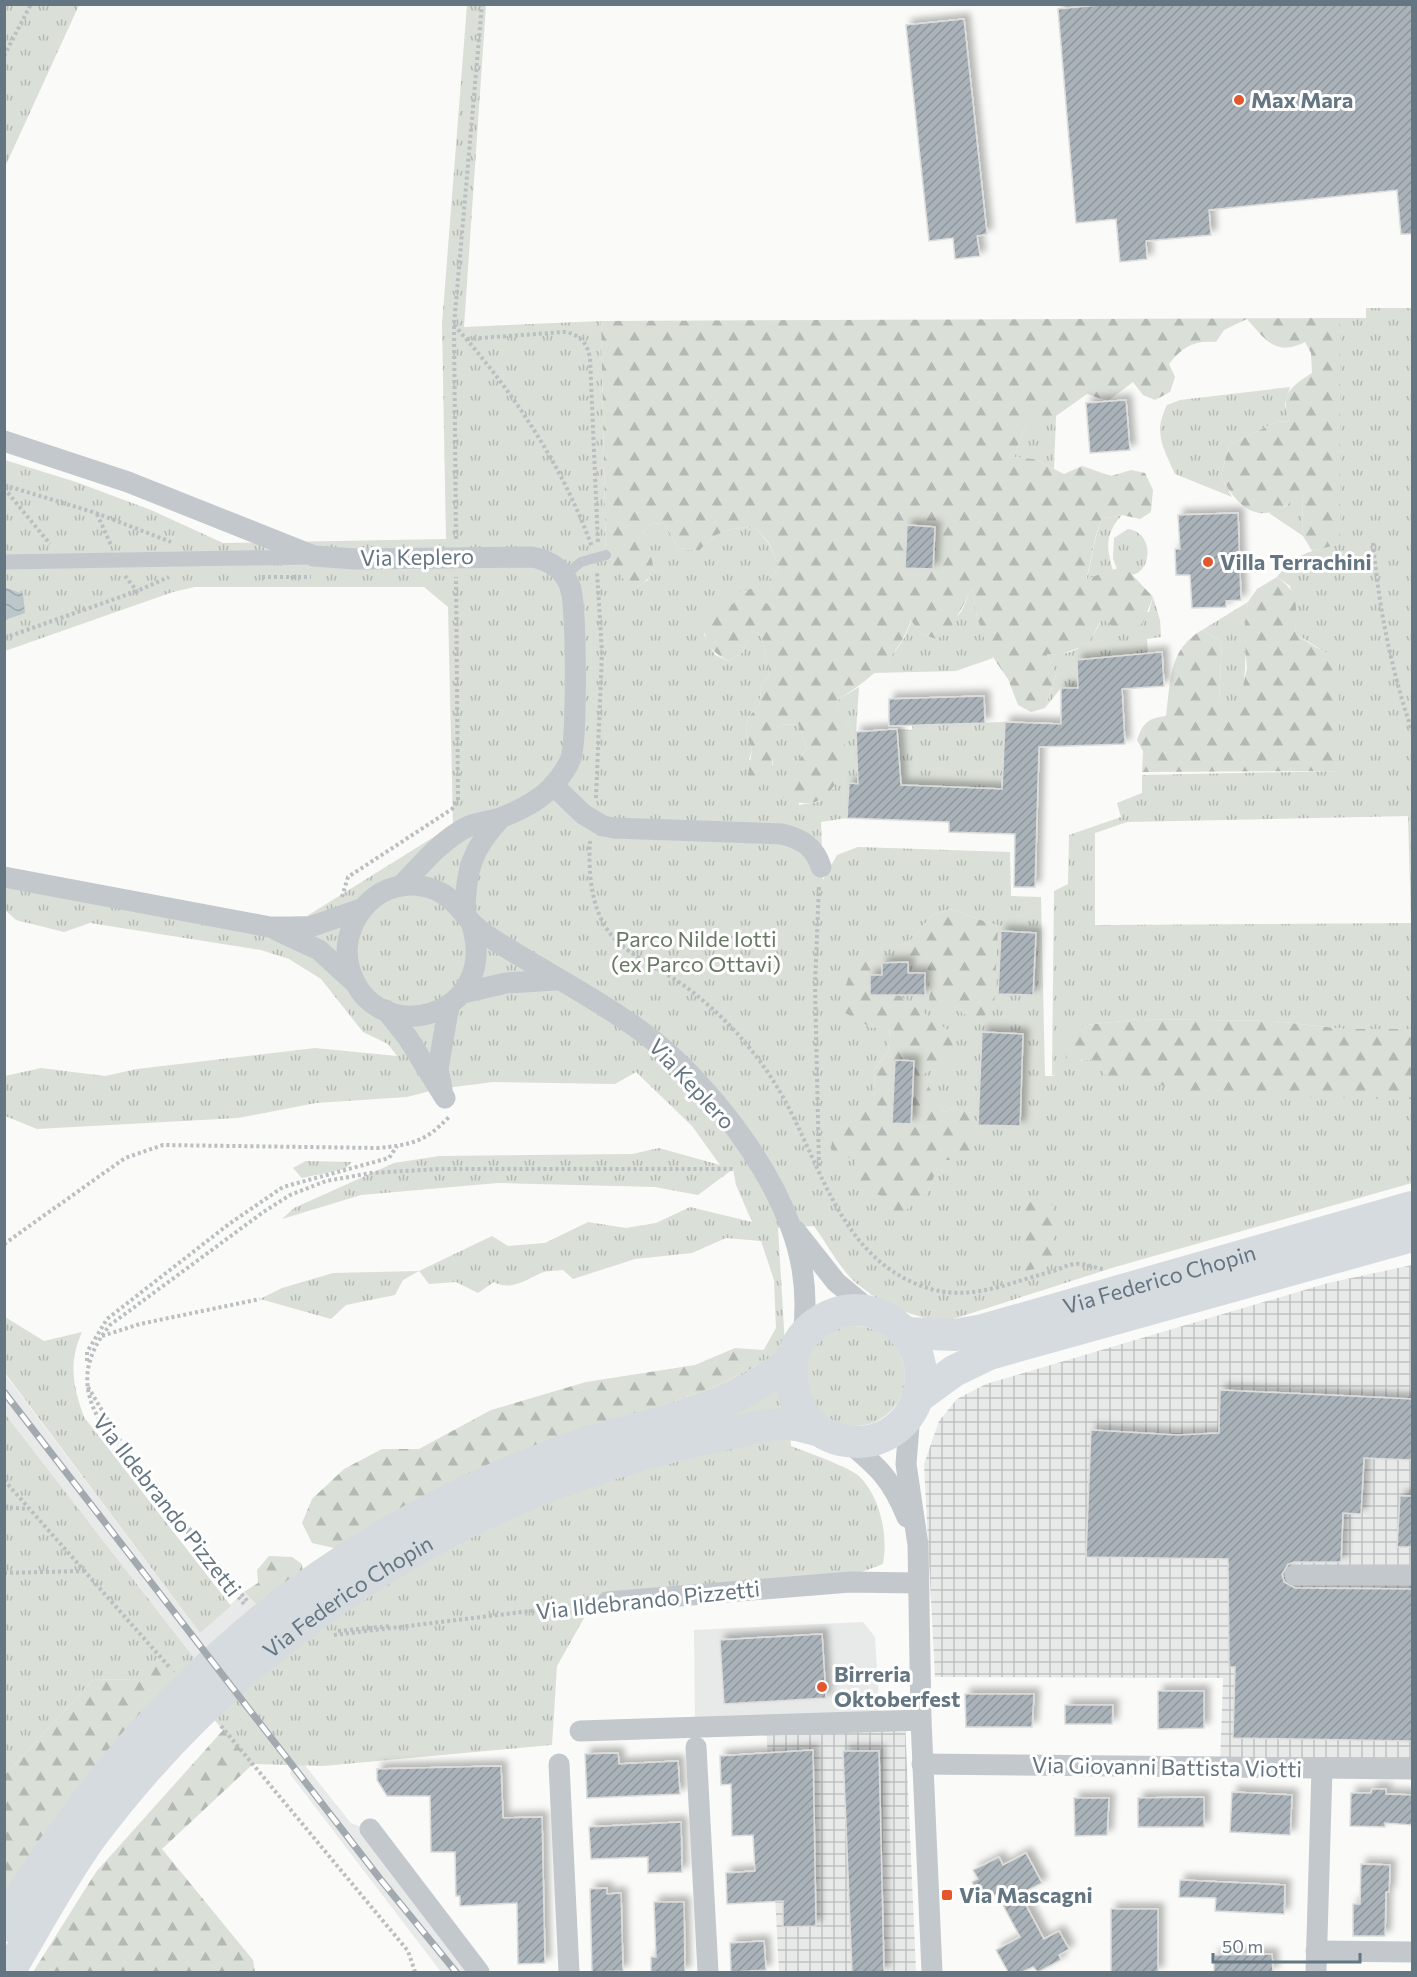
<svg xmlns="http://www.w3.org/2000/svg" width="1417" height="1977" viewBox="0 0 1417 1977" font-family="Commissioner,sans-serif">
<defs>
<pattern id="industrial-grid" width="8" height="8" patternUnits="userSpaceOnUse" patternTransform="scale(1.5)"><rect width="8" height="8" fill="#e8e9e9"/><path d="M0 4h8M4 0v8" fill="none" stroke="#c0c1c2"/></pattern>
<pattern id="grass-tufts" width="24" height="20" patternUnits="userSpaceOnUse" patternTransform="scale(1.5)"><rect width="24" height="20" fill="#dadfd7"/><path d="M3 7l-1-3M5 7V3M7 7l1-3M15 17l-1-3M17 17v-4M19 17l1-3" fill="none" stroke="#b4b9b4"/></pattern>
<pattern id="forest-firs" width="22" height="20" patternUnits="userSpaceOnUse" patternTransform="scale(1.5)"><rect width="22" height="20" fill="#dadfd7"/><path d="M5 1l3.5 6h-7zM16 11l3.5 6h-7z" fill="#b4b9b4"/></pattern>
<pattern id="water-waves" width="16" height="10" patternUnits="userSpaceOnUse" patternTransform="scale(1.5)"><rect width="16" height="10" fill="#bbc7cb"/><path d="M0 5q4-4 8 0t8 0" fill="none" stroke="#9ca6aa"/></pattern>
<pattern id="building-hatch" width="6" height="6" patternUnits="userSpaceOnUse" patternTransform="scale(1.5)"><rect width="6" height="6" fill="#aab3b9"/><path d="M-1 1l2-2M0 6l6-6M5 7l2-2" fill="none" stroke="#8e969c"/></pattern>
<filter id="shadow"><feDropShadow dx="5.5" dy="-5.5" stdDeviation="3" flood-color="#0004"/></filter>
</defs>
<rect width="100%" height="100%" fill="#fafaf8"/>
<g fill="#e8e9e9">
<path d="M4,1373l196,260 44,-41 18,18 -64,53 -193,-249z"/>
<path d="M863,1622l12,15 5,84 -185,5 -1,-96z"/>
<path d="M248,1694l103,129 15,6 108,143h-33l-151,-198 1,-4z"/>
</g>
<g fill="url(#industrial-grid)">
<path d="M1412,1265v505l-192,-3 3,-89 -288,-1 -11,-213 15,-43 18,-22 29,-15 342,-101z"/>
<path d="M905,1720l11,252h-137l-13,-248z"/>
</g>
<g fill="url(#grass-tufts)" fill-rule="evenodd">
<path d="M4,5h75l-74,162h-1z"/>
<path d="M467,5h19l-22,322 137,-6 5,234 32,31 10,-6 5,-13 -15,-28 13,-16 14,1 13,24 21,3c18,-20 29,-24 57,-23l13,16 10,23 -10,13 15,33 -18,-10 -33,1 -29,30 11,21 14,6 14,-9 11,-28 8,15 8,35 -8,10 -3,21 -11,13 -2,16 6,15 -3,11 24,5 -1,-18 6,-22 20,-1 9,24 -12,17 4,40 19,-3 15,-13 14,-63 -11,-25 23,-14 -3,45 2,47h43l-4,-50 15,1v-5l93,-3 -3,69 -153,-8 -2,35 -26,4 2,58 14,-25 21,-8 152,5 1,44 30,1 4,179h10l-3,-1 2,-184 14,-7 1,-49 52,-18 -4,-14 25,-10v-18l197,-4 -11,-117 -32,-20v-16l-6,-32 -13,-9c18,-24 34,-26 62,-33l1,-226h26v-10h46v721h-67l-72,-8 -133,-2 -54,6 -8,36 14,-2 320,21v103l-297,84 -168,54c-32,-2 -66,-17 -91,-38 -16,-14 -29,-39 -42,-57l-36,2 13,218c15,6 59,21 69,31 21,22 28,59 23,87l-27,10 -259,21 -40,71 -5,79 -229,21 -70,-2 -93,-106 -20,21 -47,1 -88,95v-361l193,249 357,-220 159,-56 40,-20 22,-39 -2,-48 -13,-39 -35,-3 -34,15 -57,6 -62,20 -10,-9c-7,1 -17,0 -24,4 -15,7 -29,17 -45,8l-16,11 -22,-11 -27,2 -10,-13 -16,9 -8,15 -49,10 -15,14 -71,-20 22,-11 51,-15 86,-2 73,-35 16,10 37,-3 43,-21 38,6 30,-5 34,-16 62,15 -16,-37 -3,-16 -35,26 -43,-8 -157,-4 -137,12 -79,24 12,-11 100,-45 45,-7 193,-2 27,-6 61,17 -28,-39 -56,-54 -21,12 -122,-2 -55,7 -31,8 -91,6 -78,15 -201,11 -32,-13v-40l36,-8 64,8 32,-7 178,-21 82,8 -9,-12 -25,-12 -42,-53 -32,-20 -28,-9 -171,-27 -26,9 -48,-12 -11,-10v-43l267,51 35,-2 146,-91 -5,-218 -24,-20h-229l-22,5 -168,59v-191l71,22 75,28 72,33 223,-4 -4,-215zM1408,816l3,107 -316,2v-92l32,-11zM950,909l48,17 -34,88 -12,-11h-23l1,-32 -24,-26 27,-30zM882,963l-12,12v20l73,117 14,-6 16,54 -32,-1 -15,36 -71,-38 -24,-29 14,-2 30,-25 -1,-31 14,-19 2,-24 -41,-51z"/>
<path d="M1290,387l-5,17 4,18 -11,-1 -49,24 -8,31 11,21 -57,-23c-12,-27 -22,-41 -8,-69l13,-5z"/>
<path d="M1035,415l21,1 -2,53 -20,-10 -20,-2 10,-27z"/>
<path d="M1302,490l1,46 -34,-23 16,-6z"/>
<path d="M1122,515c-17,19 -16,31 -9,55l-27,10c7,-21 7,-41 16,-61z"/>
<path d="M1128,529c34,5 19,64 -11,40l-4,-10 1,-21z"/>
<path d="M972,588l5,29 16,41 -37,13 -84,2c20,-16 32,-29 40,-54l9,15 15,5 25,-27z"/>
<path d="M1153,597l7,23 1,17 -14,2 1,14 -71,7 1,28h-17l-16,20 11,-33 -9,-21c27,3 46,-11 55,-37l47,-5z"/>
<path d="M1248,602c-5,40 2,73 -11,113l-18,-15 3,-58 -20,-12z"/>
<path d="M306,1161l46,1 -7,7 -43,9 -9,-10z"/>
<path d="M5,1317l39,24 38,-9c-14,31 -9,54 2,85l147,189 -31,27 -195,-260z"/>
<circle cx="855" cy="1376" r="50"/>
</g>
<g fill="url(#forest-firs)" fill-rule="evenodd">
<path d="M1340,318v226l-28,7 -9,-15 -1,-45c-6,5 -12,12 -18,16 -31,18 -50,-6 -63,-31l8,-31 49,-24 11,1c-8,-29 0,-34 23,-49l-1,-20 -6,-11c-30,15 -39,-2 -58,-23l-23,11 -8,12c-22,-2 -34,5 -47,22l6,13 -5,15 -15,8 -12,-5 -10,-13 -25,19 -21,-7 -31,22h-21l-11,14 -10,27 20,2 30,15 18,-8 29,10 20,-6 14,3 8,17 -2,22 -11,7 -18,-4 -20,4c-10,22 -9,38 -16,60l38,-13 29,31 -10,26 -18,9 -11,-4 -12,-10 -14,26 -28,11 -13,-1 9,21 -11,33 -14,4 -13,-7 -10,-26 -20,-29 -11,-33 -5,-28 -24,44 -12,6 -15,-5 -10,-14c-12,37 -43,61 -75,81 3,8 10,18 11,26 0,7 -2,16 -3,23 -5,39 -20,66 -62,47l13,-32 12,-17 -9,-24 -20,1c-5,19 -4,37 -9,55l-10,7 -12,-5 5,-33 -6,-15 2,-16 11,-13 3,-21 8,-10 -8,-35 -8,-14 -11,27 -14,9c-21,-10 -25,-22 -26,-45l15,-13 15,1 8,-13 14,-3 11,15 17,9 -14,-32 10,-13 -10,-24 -13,-15c-28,-1 -39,3 -57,23l-21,-3 -13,-24 -14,-1 -13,16c15,17 24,32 1,47l-15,-6 -18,-25 -5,-234zM907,526l27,1 -1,42 -28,-1z"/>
<path d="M1277,577c25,18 18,29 19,57 14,10 26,19 43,21v116l-197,1 1,-21 -6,-11c6,-17 11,-22 29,-24 5,-36 2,-66 36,-86l20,12 -3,58 18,14 10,-46 -3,-35 4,-31 9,-13z"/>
<path d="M950,909l48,17 -4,82 -14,11 -16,-5 -13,-11h-22l1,-32 -23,-17 -1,-9 27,-30z"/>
<path d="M866,959l16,4v12h-12v20h29l53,38 1,18 -2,9 -29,15 21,37 14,-6h17l-1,54h-32l-15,35 -29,22 -13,-5 -4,-17 -13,-1 -12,-12v-24l-23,-1 -1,-30 14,-1 30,-26 -1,-30 14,-19 2,-24 -18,1 -34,-19 11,-33z"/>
<path d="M1140,1019l133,2 72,8h67v70l-227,-3 -20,-10 -59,-10 -15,-17 -13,2 -12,-3 -2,-16 9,-12 13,-5z"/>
<path d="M1035,1198h7l11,8v56l-3,4 -25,5 -1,-67z"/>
<path d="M735,1348l29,2 -10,17 -40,20 -159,56 -212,107 -31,-7 -10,-20 10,-24 32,-30 38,-20h37l72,-39 95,-28 109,-17z"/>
<path d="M269,1556l23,1 10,7 1,12 -41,34 -18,-18 14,-9 -1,-13z"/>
<path d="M161,1657l19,22 -132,156 -43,60v-120l88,-95 46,-1z"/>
<path d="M224,1729l29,35 -91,85 91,111 2,12h-222l63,-100z"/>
</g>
<path fill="url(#water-waves)" d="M4,587l19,7 2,19 -20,7z"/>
<g fill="url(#building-hatch)" stroke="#dcdcda" stroke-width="1.5" filter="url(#shadow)">
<path d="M1109,4h304v230h-12l-4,-44 -188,20 2,25 -65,6 1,18 -27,3 -4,-43 -40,4 -18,-214z"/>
<path d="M964,19l23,215 -10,2 3,20 -25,3 -2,-21 -24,3 -23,-216z"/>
<path d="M1126,400l4,50 -40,3 -4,-50z"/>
<path d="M1238,513l3,87 -15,1v6l-34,1 -2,-33h-14l-1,-26h5l-2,-34z"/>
<path d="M907,525l28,2 -2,42 -28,-1z"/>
<path d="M1162,652l2,34 -42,3 3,55 -86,3 -4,140h-21l1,-53 -66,-2v-10l-102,-4 2,-35 9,1 -2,-52 41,-3 4,56 101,4 3,-67 56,2v-36h17l-1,-28z"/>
<path d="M984,696l1,27 -96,3v-27z"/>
<path d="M1001,931l35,2 -3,62 -35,-1z"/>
<path d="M908,962v11h17v22h-55v-20h12v-12z"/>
<path d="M982,1032l41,2 -3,92 -42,-1z"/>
<path d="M895,1060l19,1 -3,63 -19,-1z"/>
<path d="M1220,1390l193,9v61l-49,-2 -3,56 -18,-1 -2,49h-47l-6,2 -6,10 2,8 11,6 118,1v152l-180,-3 2,-71h-6l-1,-108 -142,-2 5,-127 86,5 42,-2z"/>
<path d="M1400,1496h13v51h-16z"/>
<path d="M822,1634l4,64 -102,6 -4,-64z"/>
<path d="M1158,1691h46v37l-46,1z"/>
<path d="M965,1694h69l-2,33h-66z"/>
<path d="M1065,1705h48l-1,19h-47z"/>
<path d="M813,1750l3,176 -33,1v-26l-56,3 -1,-31 29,-2 -2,-36 -21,1 -1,-52 -10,1 -1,-29z"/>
<path d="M843,1751h36l5,221h-32z"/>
<path d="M618,1753l1,11 59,-3 2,33 -93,4 -2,-44z"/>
<path d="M501,1766l2,52 39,-1 3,146 -27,1 -1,-61 -57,3v-10h-4l-1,-44h-24l-1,-56h-43l-10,-16v-11z"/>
<path d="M1372,1789h14v5l27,1v30l-28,-2v4l-35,-1 1,-33h20z"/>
<path d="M1232,1792l60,3 -2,40 -60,-3z"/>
<path d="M1204,1797v30h-66v-29z"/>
<path d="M1074,1798h35l-2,37 -32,1z"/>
<path d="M681,1822l1,50 -34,1v-16l-57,2 -2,-32z"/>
<path d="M1026,1853l16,30 -22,11 24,45 15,-8 10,18 -10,6 2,5 -23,12 -5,-5 -11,5h-14l-12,-22 24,-13 -23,-43 -15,8 -10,-20 6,-3 -5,-9 26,-13 4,8z"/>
<path d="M1361,1864l29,1 -1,27h-3l-1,44h-32v-32h7z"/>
<path d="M1180,1880l105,5 -1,29 -69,-3 1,-13 -37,-1z"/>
<path d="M607,1888v6l14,-1 2,78 -31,1 -2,-83z"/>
<path d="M654,1902h30l1,70h-34v-15h5z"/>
<rect x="1111" y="1909" width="47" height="63"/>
<path d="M764,1941l2,29 -35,2 -1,-29z"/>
<path d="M1272,1954l1,18h-59v-17z"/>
</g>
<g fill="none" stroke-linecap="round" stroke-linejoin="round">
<g stroke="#bbbfc2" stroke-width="4" stroke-dasharray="3 3" stroke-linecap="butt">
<path d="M4,56l27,-52"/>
<path d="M454,325c58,65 108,139 138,222"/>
<path d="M467,339l97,-7c16,2 23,11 26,26l8,186"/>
<path d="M4,485l92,28 75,29"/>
<path d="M4,488l46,56"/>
<path d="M97,514l14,31"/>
<path d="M456,539l-2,-214 28,-321"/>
<path d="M1373,543c6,65 18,126 39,188"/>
<path d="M125,576l12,15"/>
<path d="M262,577h49"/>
<path d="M4,638l133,-47 32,-14"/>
<path d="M596,798l6,-145 -5,-81"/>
<path d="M590,841c-2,32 1,74 25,98 20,20 48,31 71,48 40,30 74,68 98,112 36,65 56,152 130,184 50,22 87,2 136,-11 9,-2 17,-8 26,-8 9,-1 18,4 27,5"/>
<path d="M342,897l6,-20 104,-68 6,-9 -2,-223"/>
<path d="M819,1166l-4,-181 4,-99"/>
<path d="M4,1244l121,-86 38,-13 214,3c34,-3 48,-6 72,-31"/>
<path d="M102,1336l38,-12 120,-25"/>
<path d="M87,1361v-9l20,-33 122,-95 54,-37 106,-29 8,-12"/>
<path d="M88,1387l36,60 124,155"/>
<path d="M4,1480l167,189"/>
<path d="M4,1507l25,2"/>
<path d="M4,1573l80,-2"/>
<path d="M244,1604l-144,-183c-21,-36 -15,-65 10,-96l152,-112 28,-18 36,-14 45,-8 69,-4h293"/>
<path d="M338,1631l52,-5"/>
<path d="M334,1635l254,-31"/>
<path d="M221,1726l187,225 7,21"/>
</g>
<path stroke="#c3c8cc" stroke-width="10" d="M564,576l17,-14 25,-7"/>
<path stroke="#c3c8cc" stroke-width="15" d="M4,562l304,-5"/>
<g stroke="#c3c8cc" stroke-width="21">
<path d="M4,441l124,41 186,74 41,3 177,-2c17,3 31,12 38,29 7,17 7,153 1,172 -4,11 -12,21 -20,30 -13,13 -35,24 -51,30 -10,3 -21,4 -31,8 -27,13 -48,39 -68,60"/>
<path d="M553,785l30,29 20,12 11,2 168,6c20,5 33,13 39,33"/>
<path d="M4,877l266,50h40l51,-18"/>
<path d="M465,911c1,-41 7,-63 36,-93"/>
<path d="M471,922c32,97 -96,129 -121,48 -14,-43 25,-93 71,-84 25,4 35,18 50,36 7,8 21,17 31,23 43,27 88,50 129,79 64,43 132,129 159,201 14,36 18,73 13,111"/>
<path d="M276,930l43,20 35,32"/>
<path d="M463,993l43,-10 50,-3"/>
<path d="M386,1010l22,28 37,60"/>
<path d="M442,1089l-4,-20 11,-64"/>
<path d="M795,1230l41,52 36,30"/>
<path d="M910,1413l-4,51 12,81 3,175 11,252"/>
<path d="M847,1441c31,26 44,37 60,76"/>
<path d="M1295,1575h117"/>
<path d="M607,1602l243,-20 67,1"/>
<path d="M580,1731l341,-11"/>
<path d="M696,1747l12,225"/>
<path d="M559,1764l10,208"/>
<path d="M922,1764l490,5"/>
<path d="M370,1829l109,143"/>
<path d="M1316,1951l96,1"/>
<path d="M1316,1972l6,-204"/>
</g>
<g stroke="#d6dbdf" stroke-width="32">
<path id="s1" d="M905,1333l50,2 28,-5 429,-123"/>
<path d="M917,1398l37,-27 35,-17 423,-118"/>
<path d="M4,1926c68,-118 154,-221 259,-307 93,-75 202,-134 315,-173 51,-17 107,-27 156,-49 18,-9 38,-20 54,-34 5,-5 6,-11 9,-18 11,-20 35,-35 58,-35 39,0 72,37 65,76 -13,82 -137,74 -128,-26"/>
<path id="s2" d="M9,1972c27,-45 52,-93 83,-136 137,-183 332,-320 552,-382 33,-9 67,-17 100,-24 14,-3 32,-7 46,-6 10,1 20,5 30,7"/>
</g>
<g stroke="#a2aab0" stroke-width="7">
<path id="rail" d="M4,1392l377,488 75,92"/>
</g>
<use href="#rail" stroke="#fff" stroke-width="4.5" stroke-dasharray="14" stroke-linecap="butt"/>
</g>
<g fill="#e4572e" stroke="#fff" stroke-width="2">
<circle cx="1239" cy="100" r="6"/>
<circle cx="1208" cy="562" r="6"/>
<circle cx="822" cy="1687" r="6"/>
<rect x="941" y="1889" width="12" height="12" rx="3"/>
</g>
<g text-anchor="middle" stroke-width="6" stroke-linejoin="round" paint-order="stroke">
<g font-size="22" font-weight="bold" fill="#657683" stroke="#fff" text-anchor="start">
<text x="1251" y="108">Max Mara</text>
<text x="1220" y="570">Villa Terrachini</text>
<text x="834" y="1682">Birreria<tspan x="834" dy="25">Oktoberfest</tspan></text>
<text x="959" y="1903">Via Mascagni</text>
</g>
<g font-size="22" fill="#657683" stroke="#fff">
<text transform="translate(417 557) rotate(-1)" y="8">Via Keplero</text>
<text transform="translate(692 1084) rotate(47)" y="8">Via Keplero</text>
<text dy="8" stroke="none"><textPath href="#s1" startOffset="262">Via Federico Chopin</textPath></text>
<text transform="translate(167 1505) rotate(52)" y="8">Via Ildebrando Pizzetti</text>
<text dy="8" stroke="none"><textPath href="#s2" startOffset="512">Via Federico Chopin</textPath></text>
<text transform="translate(648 1600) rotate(-6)" y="8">Via Ildebrando Pizzetti</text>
<text transform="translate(1167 1767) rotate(1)" y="8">Via Giovanni Battista Viotti</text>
</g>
<g font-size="22" fill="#687a64" stroke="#fff">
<text x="696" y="947">Parco Nilde Iotti<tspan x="696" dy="25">(ex Parco Ottavi)</tspan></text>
</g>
</g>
<rect width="1417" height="1977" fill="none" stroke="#657683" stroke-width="12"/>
<path d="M1213 1953v9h147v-9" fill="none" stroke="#657683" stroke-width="3"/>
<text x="1222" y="1953" font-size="18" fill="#657683" stroke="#ffffff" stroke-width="4.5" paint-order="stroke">50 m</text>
</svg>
